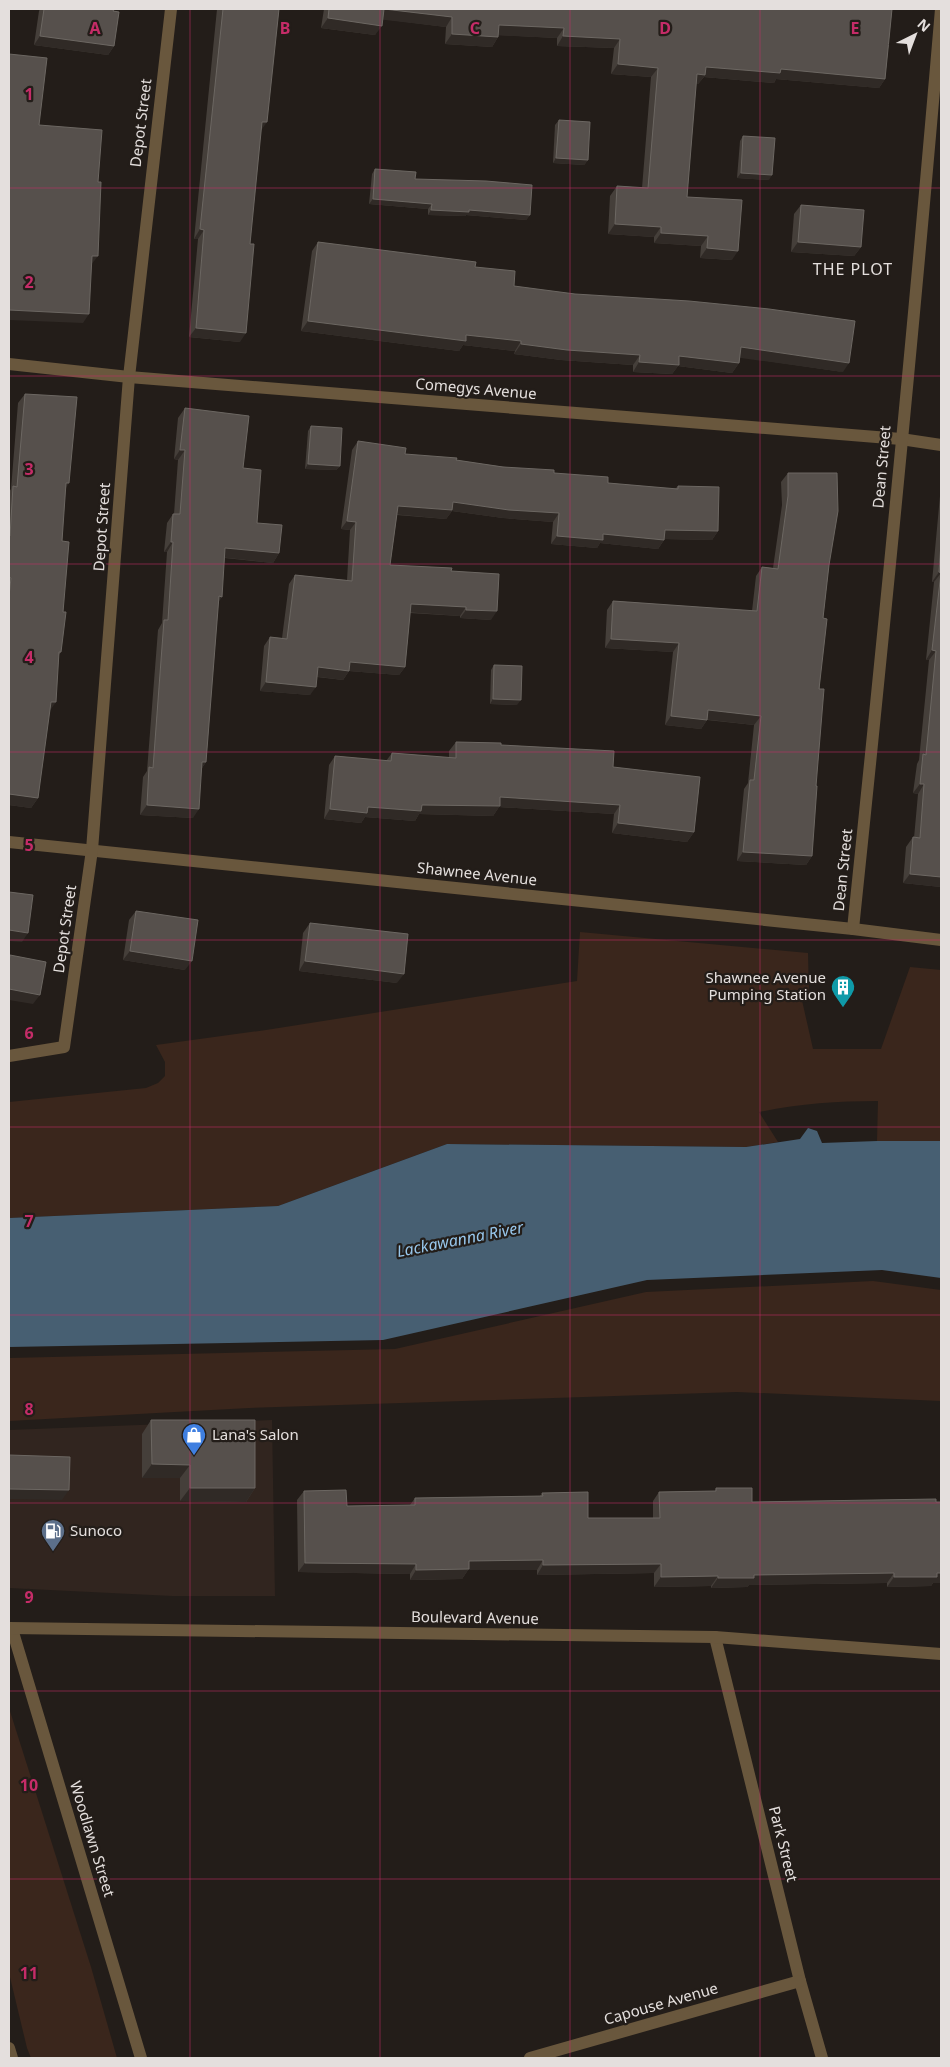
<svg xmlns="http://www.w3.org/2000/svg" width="950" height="2067" viewBox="0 0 950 2067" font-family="'Noto Sans',sans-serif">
<rect width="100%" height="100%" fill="#231d19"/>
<path fill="#31251f" d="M272,1420l3,176h-103l-163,-8v-158z"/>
<g fill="#3a261c">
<path d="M580,932l228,21 1,43h-8l12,53h68l29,-82 31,3v171h-64l1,-40c-41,0 -80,3 -119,11l19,30 -32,5 -299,-3 -169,62 -269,12v-116l137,-14 12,-5 7,-7v-14l-9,-17 110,-15 311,-49z"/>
<path d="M873,1281l68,9v111l-204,-9 -488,16 -240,13v-63l386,-9 251,-57z"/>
<path d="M9,1708l82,259 26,91h-86l-4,-10 -18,-75z"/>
</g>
<path fill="#475f72" d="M808,1128l9,3 5,12 55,-2h64v137l-59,-8 -235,10 -264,60 -374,7v-129l269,-12 169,-62 299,3 54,-8z"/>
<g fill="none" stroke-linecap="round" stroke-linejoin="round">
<g stroke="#69573d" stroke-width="12">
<path d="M9,364l120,13 772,62 40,6"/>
<path d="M9,842l844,87 88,11"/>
<path d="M853,929c32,-307 62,-613 88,-920"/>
<path d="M9,1056l55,-9 28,-197 37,-473 42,-368"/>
<path d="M12,1629l129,429"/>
<path d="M715,1637l85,344 22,77"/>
<path d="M9,2048l3,10"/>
<path d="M530,2058l270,-77"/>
</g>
<path stroke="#69573d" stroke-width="12" d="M9,1628l706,9 226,17"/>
</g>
<g fill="#453f3a">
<path d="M40,9h74v37l-6,9 -74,-10 5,-34z"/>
<path d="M217,9h62l-18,121 -21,212 -51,-5 9,-98h-4z"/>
<path d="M324,9h568l-7,70 -6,9 -103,-9 -2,4 -70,-6 -6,7h-2l-9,113 45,63 -32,-2 1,-12 -47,-3v-6l-46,-3 2,-38 7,-10 25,2 9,-111 -40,-3 3,-26 -57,-2v-8l-59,-3v2l-6,10 -47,-3 1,-17 -64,-8 -7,16 -54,-7z"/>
<path d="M559,120l29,40 -4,5 -31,-2 2,-38z"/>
<path d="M743,136l26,44 -32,-2 3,-37z"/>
<path d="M375,169l40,10 115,36 -4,5 -60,-5 -1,1 -37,-1v-6l-59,-5 3,-30z"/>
<path d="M801,205l60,42 -7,9 -63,-4 3,-38z"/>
<path d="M318,242l157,25 39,19 329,86 -103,-15 -1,6 -7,10 -54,-7 -6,8 -39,-2v-7l-72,-5 -47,-6 1,-3 -52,-6 -4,6 -158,-20 11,-80z"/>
<path d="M25,394l40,95 -3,52 1,71 -2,40 -3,4 -9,56 -11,86 -7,10 -22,-3v-313l2,-3 7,-86z"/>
<path d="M185,408l58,60 14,55 22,30 -6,10 -48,-5 -7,45 -12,159 -4,6 -9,50 -53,-3 3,-38 4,-6 11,-141 4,-7 5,-71h-3l3,-29 6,-9h1l4,-54 -4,-1 4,-41z"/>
<path d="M311,426l29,40 -4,4 -31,-1 3,-38z"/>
<path d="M358,441l47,13 149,19 54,10 67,6 3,-3 40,45 -6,9 -47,-1 -1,1 -6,9 -58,-6 -3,5 -46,-4 2,-22 -50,-4 -51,-7 -6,8 -49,-4 -7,50 61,6 40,49 -31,-2v-2l-50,-3 -5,54 -6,8 -50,-4 -6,9 -26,-3 -7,18 -50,-4 4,-45 6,-9 12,1 7,-54 6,-9 52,5 3,-50 -9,-1 11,-79z"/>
<path d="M788,473l41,92 -6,53 -11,238 -6,9 -69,-4 7,-72 4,-6 6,-58 -47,-5 -6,9 -36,-4 8,-73 -68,-4 2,-38 6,-9 139,10 4,-35 6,-9 11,1 9,-63 -1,-23z"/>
<path d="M941,494v393l-38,-4 3,-36 7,-10 1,1 4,-44 -5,-1 4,-29 2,-4 10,-100h-3l8,-78h-2l8,-86z"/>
<path d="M494,665l23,40 -27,-1 1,-34z"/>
<path d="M456,742l45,3 112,22 81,65 -7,10 -75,-9 2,-19 -115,-7 -6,9 -74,-2 -4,7 -50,-4 -4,6 -37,-4 5,-54 6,-9 51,5 6,-8 57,5v-7z"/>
<path d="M136,911l49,59 -62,-10 6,-40z"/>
<path d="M310,923l87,60 -98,-12 4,-38z"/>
<path d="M151,1420l104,68 -9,14 -66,-1v-23h-38v-44z"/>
<path d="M716,1488l36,14 181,81 -2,3 -44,1v-4l-138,2 -2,2 -36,1v-2l-57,1v-14l-117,2v-5h-69l-6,9 -52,1v-6l-112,-2 -1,-72 7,-9 43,15 63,-1 5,-7 125,-2 2,-3 46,25h65v-17l6,-9 56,-1z"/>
</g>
<g fill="#302a26">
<path d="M384,9l68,8 -6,10 -69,-8z"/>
<path d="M328,18l54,8 -7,9 -54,-7z"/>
<path d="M499,25l65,3 -7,10 -65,-3z"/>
<path d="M452,34l46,3 -6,10 -47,-3z"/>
<path d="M40,36l74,10 -6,9 -74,-10z"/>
<path d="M563,36l57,3 -6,9 -57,-2z"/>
<path d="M618,64l40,4 -7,9 -40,-3z"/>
<path d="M706,67l75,2 104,10 -6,9 -103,-9 -2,4 -70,-6 -6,7h-8l7,-10z"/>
<path d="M262,122h5l-7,10z"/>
<path d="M556,158l32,2 -4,5 -31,-2z"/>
<path d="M741,173l31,2 -3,5 -32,-2z"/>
<path d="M373,199l59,5 -4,5 -59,-5z"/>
<path d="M431,210h38l61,5 -4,5 -60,-5 -1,1 -37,-1z"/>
<path d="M615,224l46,3 -7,10 -46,-3z"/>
<path d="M200,229l4,1 -6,9h-4z"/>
<path d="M661,233l47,3 -7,10 -47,-3z"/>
<path d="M798,242l63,5 -7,9 -63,-4z"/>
<path d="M707,248l31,3 -6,9 -32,-2z"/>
<path d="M92,256h6l-7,9z"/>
<path d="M9,310l80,4 -6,9 -74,-3z"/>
<path d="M308,321l158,14 55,6 -6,10 -52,-6 -4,6 -158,-20z"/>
<path d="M196,328l50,5 -6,9 -51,-5z"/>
<path d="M521,344l119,11 -7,10 -72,-5 -47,-6z"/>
<path d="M741,347l108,16 -6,9 -109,-15z"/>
<path d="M679,356l60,7 -7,10 -54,-7 -6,8 -39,-2 6,-10z"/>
<path d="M180,450h5l-7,10 -4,-1z"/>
<path d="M308,464l32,2 -4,4 -31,-1z"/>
<path d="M66,483h3l-6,10z"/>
<path d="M453,502l106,11 -6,9 -50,-4 -51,-7 -6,8 -54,-5 6,-8z"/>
<path d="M347,521l9,1 -6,8 -9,-1z"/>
<path d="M665,530l53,1 -6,9 -53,-1z"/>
<path d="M603,534l61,6 -6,9 -58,-6 -3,5 -46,-4 6,-8z"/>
<path d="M171,542h2l-6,10h-3z"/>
<path d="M225,548l54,5 -6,10 -54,-6z"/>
<path d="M939,572l2,1 -7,9h-2z"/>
<path d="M219,596l3,1 -6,9z"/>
<path d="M411,604l55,3 -6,9 -55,-4z"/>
<path d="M466,610l31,1 -6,9 -31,-2z"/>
<path d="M611,639l68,4 -6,9 -68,-4z"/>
<path d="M932,650l4,1 -7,9h-3z"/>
<path d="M350,662l55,5 -6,8 -50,-4 -6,9 -31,-4 6,-9z"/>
<path d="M266,682l50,5 -6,8 -50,-4z"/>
<path d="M493,699l28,1 -4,5 -27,-1z"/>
<path d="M51,702h5l-7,10z"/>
<path d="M708,710l53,6 -7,9 -52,-6z"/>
<path d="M671,716l36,4 -6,9 -36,-4z"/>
<path d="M202,762h4l-6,9z"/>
<path d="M920,784h4l-6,10 -5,-1z"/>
<path d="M9,794l29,4 -7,10 -22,-3z"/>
<path d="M500,797l120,8 -6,9 -115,-7 -6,9 -74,-2 -4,7 -50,-4 -4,6 -37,-4 6,-10 92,-4z"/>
<path d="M147,805l52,4 -6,9 -53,-3z"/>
<path d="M618,823l76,9 -7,10 -75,-9z"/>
<path d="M743,852l69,4 -6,9 -69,-4z"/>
<path d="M910,874l31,3v10l-38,-4z"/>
<path d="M9,930l19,3 -6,9 -13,-1z"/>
<path d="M130,951l62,10 -7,9 -62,-10z"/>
<path d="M305,961l99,13 -7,9 -98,-12z"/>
<path d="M9,989l31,6 -7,9 -24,-4z"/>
<path d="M152,1464l38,1 -10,13h-38z"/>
<path d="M190,1488h65l-9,14 -66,-1z"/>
<path d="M9,1489l60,1 -7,10 -53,-1z"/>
<path d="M543,1560l-6,10h-69l-6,9 -52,1 6,-10 53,-9z"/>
<path d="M305,1563l111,1 -6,10 -112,-2z"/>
<path d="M661,1564l-7,9 -117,2 6,-10z"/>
<path d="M894,1573l-7,10 -138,2 -2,2 -36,1 7,-10 36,-3z"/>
<path d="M937,1573h4v10h-8l-2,3 -44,1 7,-10z"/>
<path d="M718,1576l-7,10 -57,1 7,-10z"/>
</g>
<g fill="#56504c" stroke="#6c6762">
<path d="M44,9h70l-1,2 6,1 -5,34 -74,-10z"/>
<path d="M223,9h56l-12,113h-5l-12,122h4l-8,89 -50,-5 8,-98 -4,-1z"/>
<path d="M329,9h563l-7,70 -104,-10 -1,4 -74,-6 -1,8 -8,-1 -10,123 55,3 -4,51 -31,-3 1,-12 -47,-3v-6l-46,-3 2,-38 31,2 10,-120 -40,-4 2,-25 -57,-3 1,-8 -65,-3 -1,12 -46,-3v-17l-68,-8 -2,17 -54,-8z"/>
<path d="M9,54l38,4 -8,67 63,5 -4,52h3l-3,74h-6l-3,58 -80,-4z"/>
<path d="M559,120l31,2 -2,38 -32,-2z"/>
<path d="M743,136l32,2 -3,37 -31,-2z"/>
<path d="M375,169l41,3 -1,7 71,2 46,4 -2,30 -61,-5v2l-38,-2 1,-6 -59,-5z"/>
<path d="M801,205l63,5 -3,37 -63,-5z"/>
<path d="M318,242l158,20 -1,5 40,4 -1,15 61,8 114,7 80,8 86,12 -6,42 -108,-16 -2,16 -60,-7v9l-40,-3 1,-7 -73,-5 -46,-6v-3l-55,-6v6l-158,-20z"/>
<path d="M25,394l52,3 -8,86h-3l-4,58 7,1 -6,70h3l-5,40h-2l-3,50h-5l-13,96 -29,-4v-198l2,-18 -2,-1v-41h1l3,-50 4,1z"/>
<path d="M185,408l64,8 -6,52 18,2 -4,53 25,2 -3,28 -54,-5 -3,49 -3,-1 -13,166h-4l-3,47 -52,-4 2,-38 4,1 11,-148h4l5,-78h-2l2,-28h7l5,-64h-5z"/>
<path d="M311,426l31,2 -2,38 -32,-2z"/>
<path d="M358,441l48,7 -1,6 52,4 -1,2 47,7 51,3v3l54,4v6l70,6v-3l41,1 -1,44 -53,-1 -1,10 -61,-6v6l-46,-4 2,-23 -50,-3 -56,-8 -1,8 -54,-4 -8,59 62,3 -1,3 48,3 -2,37 -31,-1v-3l-55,-3 -6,63 -55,-5 -1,9 -31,-4 -2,20 -50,-5 4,-45 17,2 8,-64 57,6 4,-59 -9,-1z"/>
<path d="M788,473h49l1,38 -9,54 -6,53 4,1 -8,70h5l-8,97h1l-5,70 -69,-4 7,-72h4l7,-64 -53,-6 -1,10 -36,-4 8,-73 -68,-4 2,-38 144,10 5,-44 16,2 10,-73z"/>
<path d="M941,543v334l-31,-3 3,-37 7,1 4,-54h-4l3,-30 3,1 10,-104 -4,-1 9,-77 -2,-1z"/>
<path d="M494,665l28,1 -1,34 -28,-1z"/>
<path d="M456,742l45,1v2l113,6 -1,16 87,10 -6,55 -76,-9 2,-18 -120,-8v9l-78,-1 -1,6 -53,-4 -1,6 -37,-4 5,-53 56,5 1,-8 64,5z"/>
<path d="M9,892l24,3 -5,38 -19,-3z"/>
<path d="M136,911l62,9 -6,41 -62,-10z"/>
<path d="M310,923l98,11 -4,40 -99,-13z"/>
<path d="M10,955l36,7 -6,33 -31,-6v-27z"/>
<path d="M151,1420h104v68h-65v-23l-38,-1z"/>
<path d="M9,1455l61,2 -1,33 -60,-1z"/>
<path d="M716,1488h36v14l184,-3v3h5v71h-4v4h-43v-4l-140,2v3h-36v-2l-57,1v-13l-118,1v-5l-74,1v8l-53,1v-6l-111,-1 -1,-72 42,-1 1,16 68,-1v-7l128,-2 -1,-3 46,-1v26h72l-1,-26 57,-1z"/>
</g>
<path fill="none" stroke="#c52c68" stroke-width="1" stroke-opacity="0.55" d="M190,9v2049M380,9v2049M570,9v2049M760,9v2049M9,188h932M9,376h932M9,564h932M9,752h932M9,940h932M9,1127h932M9,1315h932M9,1503h932M9,1691h932M9,1879h932"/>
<defs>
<g id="building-pin" transform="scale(1.25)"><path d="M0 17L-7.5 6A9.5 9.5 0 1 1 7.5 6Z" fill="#0f9aa8" stroke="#231d19"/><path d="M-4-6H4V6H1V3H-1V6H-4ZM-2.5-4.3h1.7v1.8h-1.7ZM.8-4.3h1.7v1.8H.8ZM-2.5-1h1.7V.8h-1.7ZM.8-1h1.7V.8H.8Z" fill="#fff"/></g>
<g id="shop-pin" transform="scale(1.25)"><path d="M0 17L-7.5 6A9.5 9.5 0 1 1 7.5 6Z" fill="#3f7fe0" stroke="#231d19"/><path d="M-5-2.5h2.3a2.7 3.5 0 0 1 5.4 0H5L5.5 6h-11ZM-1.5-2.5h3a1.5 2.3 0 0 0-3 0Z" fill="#fff"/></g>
<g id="fuel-pin" transform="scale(1.25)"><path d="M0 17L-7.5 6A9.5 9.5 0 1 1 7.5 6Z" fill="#5c6f8a" stroke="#231d19"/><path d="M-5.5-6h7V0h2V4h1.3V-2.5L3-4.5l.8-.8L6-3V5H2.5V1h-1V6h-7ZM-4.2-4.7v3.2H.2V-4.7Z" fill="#fff"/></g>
</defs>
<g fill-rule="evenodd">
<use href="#building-pin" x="843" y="987"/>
<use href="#shop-pin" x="194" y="1435"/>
<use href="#fuel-pin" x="53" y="1531"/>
</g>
<g text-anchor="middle" stroke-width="4.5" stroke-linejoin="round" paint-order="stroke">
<g font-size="15" fill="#e4dfdd" stroke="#231d19">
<text transform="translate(141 123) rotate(-83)" y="5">Depot Street</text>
<text transform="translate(476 389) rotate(5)" y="5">Comegys Avenue</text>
<text transform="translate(882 467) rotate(-85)" y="5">Dean Street</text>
<text transform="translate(102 527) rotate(-86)" y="5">Depot Street</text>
<text transform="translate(843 870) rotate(-84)" y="5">Dean Street</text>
<text transform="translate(477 874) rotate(6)" y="5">Shawnee Avenue</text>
<text transform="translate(65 929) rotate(-82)" y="5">Depot Street</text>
<text transform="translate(475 1618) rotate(1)" y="5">Boulevard Avenue</text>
<text transform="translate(92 1839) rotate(73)" y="5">Woodlawn Street</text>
<text transform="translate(783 1844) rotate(76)" y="5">Park Street</text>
<text transform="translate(661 2004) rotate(-16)" y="5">Capouse Avenue</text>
</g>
<g font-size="15" fill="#e4dfdd" stroke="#231d19" text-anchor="start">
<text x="826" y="983" text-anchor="end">Shawnee Avenue<tspan x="826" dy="17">Pumping Station</tspan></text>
<text x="212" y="1440">Lana's Salon</text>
<text x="70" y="1536">Sunoco</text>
</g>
<g font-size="16" letter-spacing="1" fill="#e4dfdd" stroke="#231d19">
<text x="853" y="275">THE PLOT</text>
</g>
<g font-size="16" font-style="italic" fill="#97c6eb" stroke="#231d19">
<text transform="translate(460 1239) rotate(-11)" y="6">Lackawanna River</text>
</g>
</g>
<g font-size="16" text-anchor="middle" font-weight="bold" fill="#c52c68" stroke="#231d19" stroke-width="4.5" stroke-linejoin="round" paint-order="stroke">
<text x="95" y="34">A</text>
<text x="285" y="34">B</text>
<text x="475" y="34">C</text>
<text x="665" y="34">D</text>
<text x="855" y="34">E</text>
<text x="29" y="100">1</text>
<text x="29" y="288">2</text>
<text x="29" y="475">3</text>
<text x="29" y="663">4</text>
<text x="29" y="851">5</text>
<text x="29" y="1039">6</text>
<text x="29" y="1227">7</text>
<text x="29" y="1415">8</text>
<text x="29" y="1603">9</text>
<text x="29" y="1791">10</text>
<text x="29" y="1979">11</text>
</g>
<rect width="950" height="2067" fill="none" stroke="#e4dfdd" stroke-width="20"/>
<g transform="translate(915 35) rotate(42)" stroke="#231d19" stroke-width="4" paint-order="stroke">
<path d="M0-4L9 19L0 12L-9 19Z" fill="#e4dfdd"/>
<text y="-8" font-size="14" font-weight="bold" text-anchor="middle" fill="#e4dfdd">N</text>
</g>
</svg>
